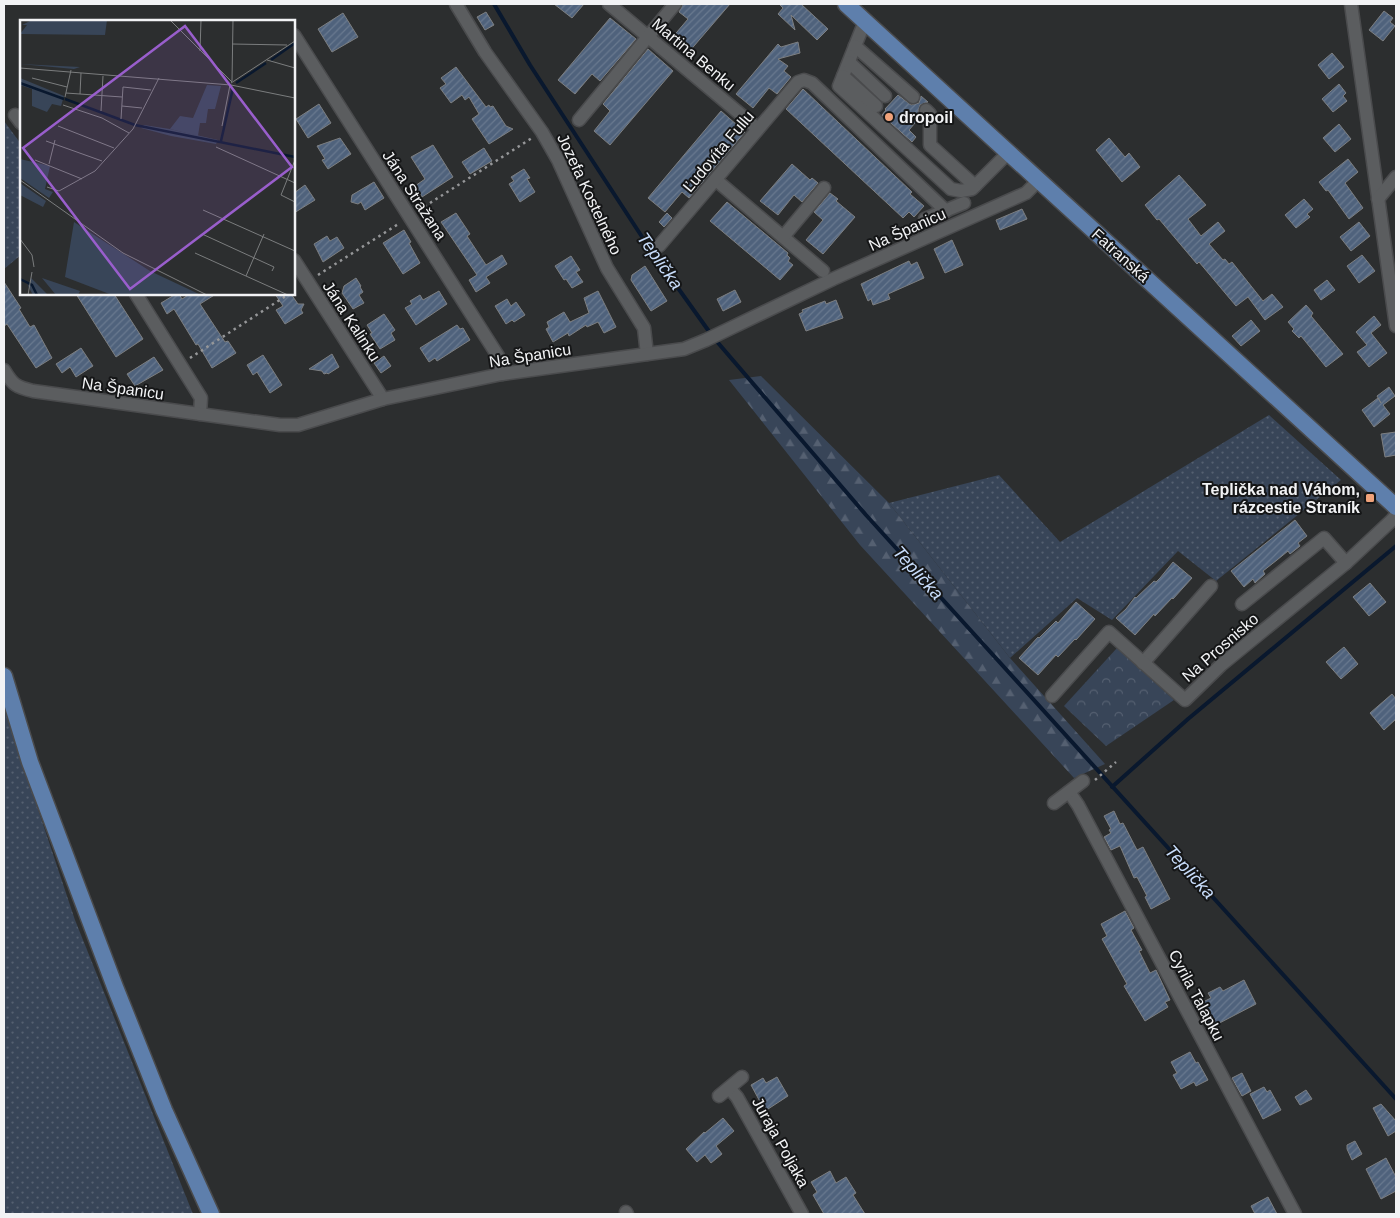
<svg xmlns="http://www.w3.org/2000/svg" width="1400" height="1218" viewBox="0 0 1400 1218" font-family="Arial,sans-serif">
<defs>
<pattern id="grass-dots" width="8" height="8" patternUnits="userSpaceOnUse" patternTransform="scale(1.25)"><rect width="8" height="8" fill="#384558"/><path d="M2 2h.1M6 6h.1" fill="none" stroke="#556071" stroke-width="1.8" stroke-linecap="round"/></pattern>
<pattern id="forest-firs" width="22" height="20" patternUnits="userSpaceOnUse" patternTransform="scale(1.25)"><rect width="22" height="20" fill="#384558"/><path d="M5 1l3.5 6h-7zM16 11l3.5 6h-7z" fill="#556071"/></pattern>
<pattern id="park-crowns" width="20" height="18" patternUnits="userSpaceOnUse" patternTransform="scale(1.25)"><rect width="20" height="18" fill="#384558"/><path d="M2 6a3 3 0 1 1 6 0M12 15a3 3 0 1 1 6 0" fill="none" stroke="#556071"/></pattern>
<pattern id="building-hatch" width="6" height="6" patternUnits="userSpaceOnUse" patternTransform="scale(1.25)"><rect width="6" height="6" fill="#4f627c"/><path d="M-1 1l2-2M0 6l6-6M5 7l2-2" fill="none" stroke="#69798f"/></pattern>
</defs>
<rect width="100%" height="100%" fill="#2c2e2f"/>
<g fill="url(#grass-dots)">
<path d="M4,121l17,23v111l-17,14z"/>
<path d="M1269,415l72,65 -125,101 -38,-30 -66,69 -35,-22 -67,60 -121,-155 110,-28 61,67z"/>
<path d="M4,707l71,213 118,294h-189z"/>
</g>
<path fill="url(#forest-firs)" d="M761,376l128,127 121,155 95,106 -31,14 -214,-233 -131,-165z"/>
<path fill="url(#park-crowns)" d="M1117,648l57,52 -68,46 -42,-40z"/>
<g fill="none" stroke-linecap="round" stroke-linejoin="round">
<g stroke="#09182e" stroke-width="4">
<path d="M494,4l36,61 118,181 65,91 153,178 530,584"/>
<path d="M1112,787l76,-68 208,-173"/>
</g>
</g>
<g fill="url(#building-hatch)" stroke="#7d7f81">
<path d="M554,4h30l-12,14z"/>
<path d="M683,4h47l-42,49 -17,-14 17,-20 -9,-7z"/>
<path d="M779,4h22l27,25 -11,11 -26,-25 4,15 -17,-16 5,-6z"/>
<path d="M1384,11l9,7 -3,4 5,4 -12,15 -14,-11z"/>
<path d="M486,12l8,13 -9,5 -8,-13z"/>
<path d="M343,13l15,24 -26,15 -14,-23z"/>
<path d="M610,18l26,21 -36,42 -8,-7 -17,20 -17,-14z"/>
<path d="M798,42l2,11 -22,6 10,7 -4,5 7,6 -14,17 -8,-6 -16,20 -17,-14 42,-50 3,3z"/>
<path d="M648,49l25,22 -63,74 -16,-14 16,-20 -7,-7z"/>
<path d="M1332,53l12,14 -15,12 -11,-14z"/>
<path d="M456,67l30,40 3,-2 1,2 3,-1 13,20 7,3 -24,15 -17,-25 7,-5 -10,-17 -4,3 -3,-5 -11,8 -11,-15 6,-4 -5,-6z"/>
<path d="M1339,84l7,9 -3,3 4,5 -14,11 -11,-13z"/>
<path d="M803,89l109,103 -2,2 14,12 -10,11 -5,-5 -6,6 -117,-109z"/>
<path d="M898,95l13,10 8,-2 2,-7 7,6 -8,3 -2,7 3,4 -12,14 7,7 -4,5 -30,-27 4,-5 -1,-1z"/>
<path d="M319,104l12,19 -23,15 -12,-19z"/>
<path d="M721,111l24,21 -56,66 -7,-6 -17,20 -17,-14z"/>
<path d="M1339,124l12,15 -16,13 -12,-14z"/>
<path d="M340,138l11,16 -23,15 -6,-9 3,-1 -8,-13z"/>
<path d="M1109,138l16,19 4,-4 11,14 -18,15 -26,-32z"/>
<path d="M433,145l20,32 -31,20 -7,-11 10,-7 -14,-22z"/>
<path d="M484,148l8,13 -22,13 -8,-12z"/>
<path d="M1348,159l10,13 -13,11 18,25 -14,11 -21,-29 -2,1 -7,-9z"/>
<path d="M792,164l18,16 2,-2 6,5 -16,19 -8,-7 -16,20 -18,-14z"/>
<path d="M524,169l6,9 -3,1 8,13 -15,10 -11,-18 5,-3 -3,-4z"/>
<path d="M1179,175l27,30 -18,14 13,17 17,-14 7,9 -16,13 14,16 2,-1 4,5 3,-2 31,39 9,-7 11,13 -18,13 -17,-23 -12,9 -37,-44 -2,2 -38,-45 -2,1 -12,-15z"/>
<path d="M374,182l10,16 -19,12 -4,-8 -3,2 -7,-2 1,-7z"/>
<path d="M305,185l10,15 -21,13v-20z"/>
<path d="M830,193l8,6 -2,2 19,16 -32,37 -17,-14 17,-20 -9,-8z"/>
<path d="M1304,199l9,10 -6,5 3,3 -14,11 -11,-13z"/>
<path d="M727,202l61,51 -1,2 3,3 -2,3 5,4 -13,15 -70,-59z"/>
<path d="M1022,209l5,10 -27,11 -4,-10z"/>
<path d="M456,213l14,21 -3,2 19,29 16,-10 5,9 -21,13 4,6 -14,9 -7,-12 8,-5 -36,-53z"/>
<path d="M667,213l5,5 -8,9 -5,-5z"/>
<path d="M1359,222l11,14 -19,15 -11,-14z"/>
<path d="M404,230l7,12 -2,1 11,20 -17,11 -20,-31z"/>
<path d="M327,236l3,5 7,-4 7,11 -21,14 -9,-18z"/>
<path d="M952,240l11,25 -18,8 -11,-24z"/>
<path d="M1362,255l13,16 -16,12 -12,-17z"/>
<path d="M571,256l9,14 -4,2 7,10 -11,6 -6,-9 -2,1 -9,-14z"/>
<path d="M909,261l2,4 6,-3 7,16 -36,16 2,5 -17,6 -2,-6 -3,2 -7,-17z"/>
<path d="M645,266l22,35 -16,10 -20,-31 1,-5z"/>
<path d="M356,278l5,8 -1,1 3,5 -4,3 5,8 -11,6 -11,-16 2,-7z"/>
<path d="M1327,280l8,10 -14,10 -7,-10z"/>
<path d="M4,282l17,26 -2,1 11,18 4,-2 18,33 -16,10 -29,-44 -3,2z"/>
<path d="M735,290l6,12 -18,9 -6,-12z"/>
<path d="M439,291l8,13 -31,21 -11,-17 7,-4 -2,-3 10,-6 3,5z"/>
<path d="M598,291l18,36 -12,6 -6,-11 -11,5 -1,-2 -17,11 -1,-3 -15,9 -7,-13 3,-2 -2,-5 17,-10 6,10 19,-9 -5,-15z"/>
<path d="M76,294h38l29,45 -27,18z"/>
<path d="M176,294h3l3,5 8,-5h26l-16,10 25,38 3,-1 8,12 -24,15 -14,-24 -2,1 -22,-36 -7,5 -6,-11z"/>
<path d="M275,294h16l7,10h6l-3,6 2,3 -18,11 -9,-14 7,-4z"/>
<path d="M507,299l4,7 5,-4 9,13 -11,7 -2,-2 -6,4 -11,-18z"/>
<path d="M836,300l7,18 -37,13 -7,-17 4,-2 -1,-2 23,-9 1,3z"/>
<path d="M1306,305l7,8 -2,3 32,38 -17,13 -25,-31 -2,2 -7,-7 2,-2 -6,-7z"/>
<path d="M384,314l11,16 -4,3 4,7 -15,9 -10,-15 2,-1 -5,-8z"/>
<path d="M1374,316l7,9 -10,8 16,20 -18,14 -12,-15 10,-7 -11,-13z"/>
<path d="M1251,320l9,11 -19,15 -9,-10z"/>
<path d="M457,325l3,4 3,-1 7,12 -33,21 -2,-3 -6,4 -9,-14z"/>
<path d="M81,348l12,18 -17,11 -6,-10 -8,6 -6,-9z"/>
<path d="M332,354l7,13 -11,7 -1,-1 -3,1 -2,-3 -13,-2z"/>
<path d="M263,355l19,30 -12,8 -13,-21 -4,3 -6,-10z"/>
<path d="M384,356l7,10 -10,7 -7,-10z"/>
<path d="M154,357l9,13 -28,16 -8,-12z"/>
<path d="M1389,387l6,9 -12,9 7,9 -16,13 -12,-17 16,-12 3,5 -4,-7z"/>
<path d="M1396,432v23l-11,2 -4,-23z"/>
<path d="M1295,520l12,16 -9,7 2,3 -10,8 -2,-3 -11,9 -14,11 2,3 -10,9 -2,-4 -9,8 -13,-16z"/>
<path d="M1173,562l19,16 -19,21 -1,-1 -17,18 -1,-2 -19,21 -19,-17 10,-9 9,-12 1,1 18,-17 2,1 4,-4z"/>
<path d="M1370,583l16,19 -17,14 -16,-19z"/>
<path d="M1076,602l19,17 -19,21 -1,-1 -17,18 -2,-2 -18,20 -19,-17 19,-21 1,1 17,-17 2,2z"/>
<path d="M1344,647l14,17 -17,15 -15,-17z"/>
<path d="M1392,694l4,5v20l-12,11 -14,-17z"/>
<path d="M1114,811l6,13 3,-1 14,27 6,-3 27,52 -19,10 -6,-12 2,-1 -10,-19 -3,1 -14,-32 -9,4 -7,-13 7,-4 -2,-3 2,-1 -7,-13z"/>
<path d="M1125,911l9,17 -3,2 11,20 -3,1 11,22 6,-3 14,30 -5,2 3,5 -23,14 -21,-35 3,-2 -25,-45 5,-3 -6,-12z"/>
<path d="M1244,980l12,24 -48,25 -7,-14 7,-4 -5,-9 8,-4 -3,-5 12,-6 3,4z"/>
<path d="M1190,1052l6,11 2,-1 10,18 -12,6 -2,-4 -13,7 -8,-14 4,-2 -6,-11z"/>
<path d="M1242,1073l9,18 -9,5 -10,-18z"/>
<path d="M777,1077l11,19 -23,15 -14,-26 12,-7 3,5z"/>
<path d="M1264,1087l3,5 3,-2 11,20 -18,9 -13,-25z"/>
<path d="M1306,1090l6,9 -12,6 -5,-8z"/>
<path d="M1381,1104l15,17v10l-8,5 -15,-28z"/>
<path d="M723,1118l11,13 -18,15 6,8 -11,9 -6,-8 -8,7 -11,-13 18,-17 1,1z"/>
<path d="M1355,1141l7,13 -10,6 -5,-11v-4z"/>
<path d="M1386,1158l10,19v14l-15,8 -15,-30z"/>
<path d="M830,1171l6,12 10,-6 10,16 -3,2 12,19h-41l-11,-19 4,-3 -6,-10z"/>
<path d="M1268,1197l9,17h-22l-4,-8z"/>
</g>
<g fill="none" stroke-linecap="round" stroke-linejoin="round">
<g stroke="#4a4b4d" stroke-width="15">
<g id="minor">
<path d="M456,4l29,48 57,80 16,28 49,108 37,60 3,26"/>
<path d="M609,4l149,125"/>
<path d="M1351,4l45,322"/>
<path d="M865,21l-26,65 112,103 10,2 11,-2 37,-37"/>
<path d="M294,35l204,321 4,18"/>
<path d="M855,46l58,51"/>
<path d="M849,62l36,34"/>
<path d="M843,76l33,30"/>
<path d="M926,110l4,4v31l45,41"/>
<path d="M15,115l6,8"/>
<path d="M579,120l96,-116"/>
<path d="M716,180l107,91"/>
<path d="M1378,199l18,-22"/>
<path d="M925,219l39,-16"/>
<path d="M783,237l41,-49"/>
<path d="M659,246l139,-164 6,-2 8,3 134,128"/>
<path d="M294,260l89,139"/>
<path d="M136,294l65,104 -1,16"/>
<path d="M4,370c9,15 12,17 29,21l247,34h18l85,-26 119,-25 182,-25 22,-9 127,-61 193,-86 13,-13"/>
<path d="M1242,604l82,-66 22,25"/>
<path d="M1143,663l68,-77"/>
<path d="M1052,696l57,-64 76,68 36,-35 125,-102 46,-43 4,-5"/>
<path d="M1069,792l9,13 217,409"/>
<path d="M1054,803l29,-22"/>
<path d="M729,1088l8,9 65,117"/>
<path d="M719,1096l23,-19"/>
<path d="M626,1212l1,2"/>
</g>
</g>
<g stroke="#4a4b4d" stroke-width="19">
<g id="major">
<path d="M846,4l550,503"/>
<path d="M4,676l26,86 85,225 49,123 47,104"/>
</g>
</g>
<g stroke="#969799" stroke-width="2.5" stroke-dasharray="2.5 4" stroke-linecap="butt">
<path d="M419,210l113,-72"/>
<path d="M318,275l82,-52"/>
<path d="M190,358l99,-64"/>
<path d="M1095,780l21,-18"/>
</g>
<use href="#minor" stroke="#5b5d5f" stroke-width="12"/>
<use href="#major" stroke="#5e7fac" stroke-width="16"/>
</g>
<g fill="#f0a27a" stroke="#151617" stroke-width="2">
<circle cx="889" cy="117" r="5"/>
<rect x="1365" y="493" width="10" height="10" rx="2.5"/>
</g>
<g text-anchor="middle" stroke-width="4" stroke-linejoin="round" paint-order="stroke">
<g font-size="16" fill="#f2f3f5" stroke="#151617">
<text transform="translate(694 54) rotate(40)" y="6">Martina Benku</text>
<text transform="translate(718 151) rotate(-50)" y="6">Ľudovíta Fullu</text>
<text transform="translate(590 194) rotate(65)" y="6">Jozefa Kostelného</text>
<text transform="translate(415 195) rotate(57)" y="6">Jána Stražana</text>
<text transform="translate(907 229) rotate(-24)" y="6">Na Španicu</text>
<text transform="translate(1121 255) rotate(42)" y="6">Fatranská</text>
<text transform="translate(352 321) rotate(57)" y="6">Jána Kalinku</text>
<text transform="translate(530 355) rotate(-9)" y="6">Na Španicu</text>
<text transform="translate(123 388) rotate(8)" y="6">Na Španicu</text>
<text transform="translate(1220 647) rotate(-41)" y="6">Na Prosnisko</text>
<text transform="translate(1197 995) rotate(62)" y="6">Cyrila Talapku</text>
<text transform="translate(781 1142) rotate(61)" y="6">Juraja Poljaka</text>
</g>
<g font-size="16" font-weight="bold" fill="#f2f3f5" stroke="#151617" text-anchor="start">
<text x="899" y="123">dropoil</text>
<text x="1360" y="495" text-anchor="end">Teplička nad Váhom,<tspan x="1360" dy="18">rázcestie Straník</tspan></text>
</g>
<g font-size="18" font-style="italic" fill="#c8ddfb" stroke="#151617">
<text transform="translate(660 261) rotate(55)" y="6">Teplička</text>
<text transform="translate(918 573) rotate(48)" y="6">Teplička</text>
<text transform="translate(1190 872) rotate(48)" y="6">Teplička</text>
</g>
</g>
<g transform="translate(20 20)">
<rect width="275" height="275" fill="#2c2e2f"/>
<path d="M12,0h75l-2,15 -85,-1 7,-9h-5zM0,44l60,3 -6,2zM187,65l14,1 -6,23h-7l-2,14h-6l-2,13 -28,-7 10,-13 13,2zM0,139l30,7 -5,23 8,3 -4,6 -29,-20zM0,163l26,18 -3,6 -23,-12zM54,202l76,49 51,24h-89l-47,-18zM22,258l38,13 -2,4h-22z" fill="#384558"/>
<path d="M0,58l44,18 -3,10 -9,-2 -5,8 -15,-6v-17l-12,-4zM124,105l26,4 48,11 -2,4 -45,-8 -30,-8zM11,258l17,17h-15l-5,-9z" fill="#384558"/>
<path fill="none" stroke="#09182e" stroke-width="2.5" d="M251,40l24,-17M0,63l44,16M216,63l30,-20M45,79l70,26 160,32M201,121l12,-53M0,259l12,6 5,10"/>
<path fill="none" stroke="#7b7d7e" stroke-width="1" d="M150,0l62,62M212,24l55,1M180,31l1,-31M247,40l28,8M0,48l211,17 64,13M12,58l35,9M212,61l1,-61M211,63l64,-42M46,73l56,4M60,74l1,-21M45,77l6,-27M43,85l39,13 27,15M102,86l20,2M81,91l2,-35M101,99l2,-32 28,3M38,106l56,22M202,106l8,-41M26,121l56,20M196,127l79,36M15,140l47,19M275,140l-14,35 14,7M29,144l6,-24M0,160l103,73 84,42M27,167l12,4 36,-20 38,-42 26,-51M183,190l92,41M182,214l72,33 -2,4M0,219l12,16 2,12M175,233l93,42M226,256l18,-42M8,275l4,-23"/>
<path fill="#995ecc" fill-opacity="0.15" stroke="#995ecc" stroke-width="2.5" d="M165,6l107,141 -162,122 -107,-141z"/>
<rect width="275" height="275" fill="none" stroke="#f2f3f5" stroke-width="2.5"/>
</g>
<rect width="1400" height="1218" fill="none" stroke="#f2f3f5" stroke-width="10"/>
</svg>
